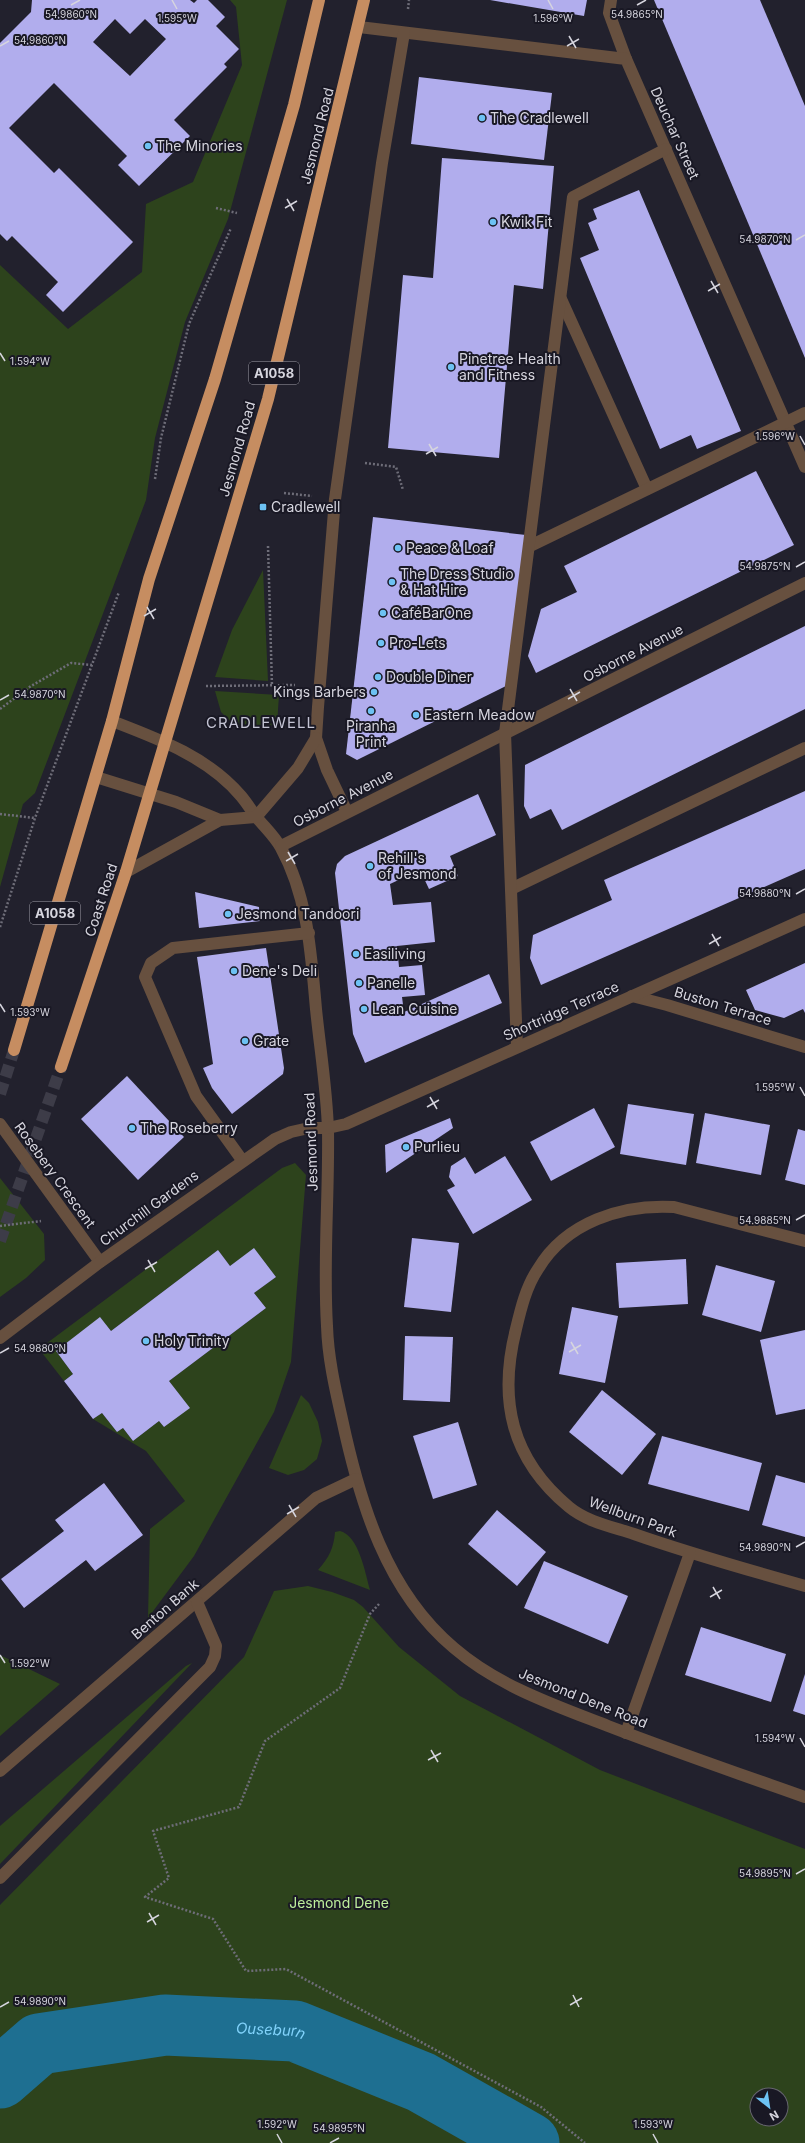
<svg xmlns="http://www.w3.org/2000/svg" width="805" height="2143" viewBox="0 0 805 2143" font-family="Inter,sans-serif">
<rect width="100%" height="100%" fill="#22212d"/>
<g fill="#2d431c" fill-rule="evenodd">
<path d="M230,0h57l-59,219 -43,103 -30,116 -9,62 -111,293 -12,11 -23,83v-622l68,64 74,-57 4,-68 47,-22 49,-117 -6,-58z"/>
<path d="M263,570l5,111 -53,-4 17,-47z"/>
<path d="M215,691l64,4 -2,30 -40,3 -16,-16z"/>
<path d="M295,1163l11,12 -15,187 -17,50 -80,144 -46,62 2,-89 35,-28 -39,-50 -53,-32 9,-6 15,19 6,-4 10,13 26,-20 5,6 25,-19 -20,-27 97,-73 -12,-15 22,-16 -22,-28 -24,17 -12,-16 -107,81 -11,-13 -44,33 17,23 -9,7 -25,-32 243,-181z"/>
<path d="M0,1178l44,56 1,26 -19,18 -26,19z"/>
<path d="M301,1395l8,8 9,19 4,19 -5,18 -13,11 -16,5 -19,-7z"/>
<path d="M340,1531c19,5 25,41 30,59l-52,-20c11,-12 16,-23 17,-38z"/>
<path d="M308,1586l24,6 22,8 9,7 36,40 61,49 140,74 205,79v294h-805v-238l244,-248 30,-66zM757,2095h24v24h-24z"/>
<path d="M0,1655l60,29 -60,52z"/>
<path d="M192,1663l-192,201v-38l186,-160z"/>
</g>
<g fill="none" stroke-linecap="round" stroke-linejoin="round">
<path stroke="#1e6f91" stroke-width="61" id="s1" d="M0,2078l39,-34 126,-19 130,6 126,51 108,61"/>
</g>
<g fill="#b1aded" fill-rule="evenodd">
<path d="M32,0h158l4,3 3,-3h11l17,17 -9,9 23,23 -15,15 3,3 -53,53 16,16 -51,50 -21,-21 9,-9 -73,-73 -45,45 45,45 5,-5 74,74 -70,70 -17,-17 12,-13 -46,-46 -5,5 -7,-7v-191l31,-31zM115,19l15,15 15,-15 21,20 -36,37 -37,-34z"/>
<path d="M490,0h97l-3,16z"/>
<path d="M654,0h106l45,106v252z"/>
<path d="M419,77l133,16 -8,67 -133,-16z"/>
<path d="M442,158l112,8 -11,123 -29,-4 -15,173 -111,-10 15,-173 30,3z"/>
<path d="M639,190l102,241 -44,18 -6,-14 -31,14 -80,-191 19,-8 -11,-27 9,-4 -4,-10z"/>
<path d="M756,471l38,74 -258,128 -8,-17 13,-47 36,-17 -13,-26z"/>
<path d="M373,517l153,18 -18,150 -151,75 -11,-6z"/>
<path d="M805,626v83l-243,121 -11,-21 -21,10 -6,-13 1,-41z"/>
<path d="M805,791v78l-264,116 -11,-27 3,-23 79,-35 -8,-20z"/>
<path d="M478,794l18,41 -46,21 8,20 -29,13 -9,-19 -30,14 3,21 38,-3 4,40 -38,4 2,21 23,-2 3,30 -23,2 2,15 85,-38 13,29 -137,60 -12,-29 -18,-161 2,-9 8,-8z"/>
<path d="M195,892l64,15 1,14 -61,7z"/>
<path d="M266,948l18,120 -1,6 -51,40 -20,-26 -9,-20 10,-4 -16,-107z"/>
<path d="M805,963v50l-2,-4 -19,9 -29,-8 -9,-20z"/>
<path d="M127,1076l57,61 -46,43 -57,-61z"/>
<path d="M628,1104l66,10 -8,51 -66,-11z"/>
<path d="M594,1108l21,39 -64,34 -21,-39z"/>
<path d="M705,1113l65,12 -9,50 -65,-12z"/>
<path d="M450,1118l3,10 -67,45 -1,-28z"/>
<path d="M798,1129l7,2v54l-20,-5z"/>
<path d="M505,1156l27,44 -59,34 -26,-44 8,-4 -6,-9 2,-11 14,-9 10,17z"/>
<path d="M412,1238l47,5 -8,69 -47,-5z"/>
<path d="M254,1248l22,29 -22,16 12,15 -97,73 21,27 -26,19 -5,-6 -26,20 -10,-13 -6,4 -15,-19 -9,6 -29,-38 9,-7 -17,-23 44,-34 11,14 107,-81 12,16z"/>
<path d="M686,1259l2,45 -69,4 -3,-45z"/>
<path d="M716,1265l59,16 -14,51 -59,-17z"/>
<path d="M572,1307l46,9 -13,67 -46,-9z"/>
<path d="M805,1330v79l-29,6 -16,-75z"/>
<path d="M405,1336l48,1 -3,65 -47,-2z"/>
<path d="M602,1390l54,44 -34,41 -53,-43z"/>
<path d="M458,1422l19,63 -44,14 -20,-63z"/>
<path d="M662,1436l100,27 -13,48 -101,-27z"/>
<path d="M776,1475l29,8v54l-43,-12z"/>
<path d="M104,1483l39,52 -48,36 -9,-11 -62,48 -23,-29 63,-48 -9,-11z"/>
<path d="M497,1510l49,42 -29,34 -49,-42z"/>
<path d="M544,1561l84,35 -20,48 -84,-36z"/>
<path d="M701,1627l85,27 -15,48 -86,-27z"/>
<path d="M805,1674v41l-12,-4z"/>
</g>
<g fill="none" stroke-linecap="round" stroke-linejoin="round">
<g stroke="#3d3c48" stroke-width="12" stroke-dasharray="12 6" stroke-linecap="butt">
<path d="M0,1094l14,-44"/>
<path d="M0,1241l61,-174"/>
</g>
<g stroke="#6e6d78" stroke-width="2.5" stroke-dasharray="2 2" stroke-linecap="butt">
<path d="M408,9l1,-9"/>
<path d="M216,208l21,5"/>
<path d="M365,463l31,4 7,23"/>
<path d="M155,479l6,-41 28,-114 42,-96"/>
<path d="M284,493l28,3"/>
<path d="M268,546l4,140"/>
<path d="M206,686l89,-1"/>
<path d="M0,709l31,-23 40,-23 21,2"/>
<path d="M0,814l35,4"/>
<path d="M0,927l35,-109 84,-226"/>
<path d="M0,1226l41,-5"/>
<path d="M379,1604l-9,10 -30,74 -75,53 -26,66 -86,24 16,47 -24,19 68,22 33,52 40,-2 255,138 44,36"/>
</g>
<g stroke="#67503f" stroke-width="12">
<path d="M611,0l-2,13 17,46"/>
<path d="M359,27l267,32 179,408"/>
<path d="M561,299l86,190"/>
<path d="M530,546l275,-133"/>
<path d="M112,721c47,18 96,36 129,75 5,6 9,12 13,18 9,12 20,21 27,34 27,49 30,106 35,161 4,40 11,82 12,122 1,65 -5,131 -1,195 1,32 8,62 15,93 18,84 44,172 112,229 44,38 100,57 154,78 65,25 131,48 197,71"/>
<path d="M96,777l80,25 44,18"/>
<path d="M347,812l-20,-42 -11,-32 2,-31 17,-208 47,-336 22,-130"/>
<path d="M281,846l524,-263"/>
<path d="M126,872l94,-52 36,-3 42,-49 18,-30"/>
<path d="M511,889l294,-141"/>
<path d="M632,996l35,9 138,42"/>
<path d="M517,1047l-12,-314 68,-536 93,-48"/>
<path d="M0,1124l100,138"/>
<path d="M242,1160l-46,-64 -51,-119 6,-14 22,-15 136,-15"/>
<path d="M805,1241l-131,-34c-52,-3 -108,15 -136,62 -12,18 -17,39 -22,60 -18,71 -5,130 53,178 18,15 44,20 65,27 57,20 114,36 171,52"/>
<path d="M0,1338l100,-76 175,-123 16,-7 18,-4h19l18,-4 459,-205"/>
<path d="M626,1733l64,-180"/>
<path d="M0,1771l316,-273 40,-19"/>
<path d="M0,1878l210,-211 5,-11 1,-10 -19,-44"/>
</g>
<g stroke="#c68d61" stroke-width="12">
<path d="M14,1050l98,-329 37,-142 66,-200 79,-274 25,-105"/>
<path d="M61,1067l65,-195 142,-473 96,-399"/>
</g>
</g>
<path fill="none" stroke="#d6d5de" stroke-width="1.5" d="M172,0l5,9M548,0l5,9M71,5l9,-5M637,5l9,-5M569,36l7,12M0,46l9,-5M567,46l12,-7M287,199l7,12M285,208l12,-7M796,240l9,-5M711,281l7,12M708,291l12,-7M0,353l5,8M800,436l5,9M429,444l7,12M426,454l12,-7M796,567l9,-5M147,607l7,12M144,616l12,-7M570,689l7,12M568,699l12,-7M0,700l9,-5M288,852l7,12M286,861l12,-7M796,894l9,-5M712,934l7,12M709,944l12,-7M0,1004l5,8M800,1087l5,9M430,1097l7,12M427,1107l12,-7M796,1220l9,-5M148,1260l7,12M145,1269l12,-7M571,1342l7,12M569,1352l12,-7M0,1353l9,-5M289,1505l7,12M287,1514l12,-7M796,1547l9,-5M713,1587l7,12M710,1597l12,-7M0,1655l5,8M800,1738l5,9M431,1750l7,12M428,1760l13,-7M796,1874l9,-5M149,1913l7,12M147,1922l12,-7M573,1995l6,12M570,2005l12,-7M0,2007l9,-5M277,2134l5,9M653,2134l5,9M330,2143l9,-5"/>
<g fill="#6dc2f3" stroke="#191824" stroke-width="1.5">
<circle cx="482" cy="118" r="4"/>
<circle cx="148" cy="146" r="4"/>
<circle cx="493" cy="222" r="4"/>
<circle cx="451" cy="367" r="4"/>
<rect x="259" y="503" width="8" height="8" rx="2"/>
<circle cx="398" cy="548" r="4"/>
<circle cx="392" cy="582" r="4"/>
<circle cx="383" cy="613" r="4"/>
<circle cx="381" cy="643" r="4"/>
<circle cx="378" cy="677" r="4"/>
<circle cx="374" cy="692" r="4"/>
<circle cx="371" cy="711" r="4"/>
<circle cx="416" cy="715" r="4"/>
<circle cx="370" cy="866" r="4"/>
<circle cx="228" cy="914" r="4"/>
<circle cx="356" cy="954" r="4"/>
<circle cx="234" cy="971" r="4"/>
<circle cx="359" cy="983" r="4"/>
<circle cx="364" cy="1009" r="4"/>
<circle cx="245" cy="1041" r="4"/>
<circle cx="132" cy="1128" r="4"/>
<circle cx="406" cy="1147" r="4"/>
<circle cx="146" cy="1341" r="4"/>
</g>
<g text-anchor="middle" stroke-width="4" stroke-linejoin="round" paint-order="stroke">
<g fill="#191824" stroke="#9d9ca6" stroke-width="1">
<rect x="249" y="362" width="50" height="22" rx="3"/>
<rect x="30" y="902" width="50" height="22" rx="3"/>
</g>
<g font-size="13" font-weight="bold" fill="#d6d5de">
<text x="274" y="378">A1058</text>
<text x="55" y="918">A1058</text>
</g>
<g font-size="14" fill="#d6d5de" stroke="#191824" text-anchor="start">
<text x="490" y="123">The Cradlewell</text>
<text x="156" y="151">The Minories</text>
<text x="501" y="227">Kwik Fit</text>
<text x="459" y="364">Pinetree Health<tspan x="459" dy="16">and Fitness</tspan></text>
<text x="271" y="512">Cradlewell</text>
<text x="406" y="553">Peace &amp; Loaf</text>
<text x="400" y="579">The Dress Studio<tspan x="400" dy="16">&amp; Hat Hire</tspan></text>
<text x="391" y="618">CaféBarOne</text>
<text x="389" y="648">Pro-Lets</text>
<text x="386" y="682">Double Diner</text>
<text x="366" y="697" text-anchor="end">Kings Barbers</text>
<text x="424" y="720">Eastern Meadow</text>
<text x="371" y="731" text-anchor="middle">Piranha<tspan x="371" dy="16">Print</tspan></text>
<text x="378" y="863">Rehill's<tspan x="378" dy="16">of Jesmond</tspan></text>
<text x="236" y="919">Jesmond Tandoori</text>
<text x="364" y="959">Easiliving</text>
<text x="242" y="976">Dene's Deli</text>
<text x="367" y="988">Panelle</text>
<text x="372" y="1014">Lean Cuisine</text>
<text x="253" y="1046">Grate</text>
<text x="140" y="1133">The Roseberry</text>
<text x="414" y="1152">Purlieu</text>
<text x="154" y="1346">Holy Trinity</text>
</g>
<g font-size="14" fill="#d6d5de" stroke="#191824">
<text transform="translate(675 133) rotate(66)" y="5">Deuchar Street</text>
<text transform="translate(317 136) rotate(-76)" y="5">Jesmond Road</text>
<text transform="translate(237 449) rotate(-74)" y="5">Jesmond Road</text>
<text transform="translate(633 653) rotate(-27)" y="5">Osborne Avenue</text>
<text transform="translate(343 798) rotate(-27)" y="5">Osborne Avenue</text>
<text transform="translate(101 900) rotate(-72)" y="5">Coast Road</text>
<text transform="translate(723 1006) rotate(17)" y="5">Buston Terrace</text>
<text transform="translate(561 1011) rotate(-24)" y="5">Shortridge Terrace</text>
<text transform="translate(311 1142) rotate(-92)" y="5">Jesmond Road</text>
<text transform="translate(55 1175) rotate(54)" y="5">Rosebery Crescent</text>
<text transform="translate(149 1208) rotate(-36)" y="5">Churchill Gardens</text>
<text transform="translate(633 1517) rotate(20)" y="5">Wellburn Park</text>
<text transform="translate(165 1609) rotate(-41)" y="5">Benton Bank</text>
<text transform="translate(583 1698) rotate(22)" y="5">Jesmond Dene Road</text>
</g>
<g font-size="14" fill="#bdef9b" stroke="#191824">
<text x="339" y="1908">Jesmond Dene</text>
</g>
<g font-size="15" letter-spacing="1" fill="#c4c4d4" stroke="#191824">
<text x="261" y="728">CRADLEWELL</text>
</g>
<g font-size="15" font-style="italic" fill="#81d2fa" stroke="#191824">
<text dy="5" stroke="none"><textPath href="#s1" startOffset="285">Ouseburn</textPath></text>
</g>
</g>
<g font-size="10" text-anchor="middle" fill="#d6d5de" stroke="#191824" stroke-width="4" stroke-linejoin="round" paint-order="stroke">
<text x="71" y="18">54.9860°N</text>
<text x="637" y="18">54.9865°N</text>
<text x="177" y="22">1.595°W</text>
<text x="553" y="22">1.596°W</text>
<text x="40" y="44">54.9860°N</text>
<text x="765" y="243">54.9870°N</text>
<text x="30" y="365">1.594°W</text>
<text x="775" y="440">1.596°W</text>
<text x="765" y="570">54.9875°N</text>
<text x="40" y="698">54.9870°N</text>
<text x="765" y="897">54.9880°N</text>
<text x="30" y="1016">1.593°W</text>
<text x="775" y="1091">1.595°W</text>
<text x="765" y="1224">54.9885°N</text>
<text x="40" y="1352">54.9880°N</text>
<text x="765" y="1551">54.9890°N</text>
<text x="30" y="1667">1.592°W</text>
<text x="775" y="1742">1.594°W</text>
<text x="765" y="1877">54.9895°N</text>
<text x="40" y="2005">54.9890°N</text>
<text x="277" y="2128">1.592°W</text>
<text x="653" y="2128">1.593°W</text>
<text x="339" y="2132">54.9895°N</text>
</g>
<g transform="translate(769 2107) rotate(150)"><circle r="19" fill="#191824" stroke="#65646e"/>
<path d="M0-3L7 15L0 10L-7 15Z" fill="#6dc2f3"/>
<text y="-6" font-size="11" font-weight="bold" text-anchor="middle" fill="#d6d5de">N</text>
</g>
</svg>
